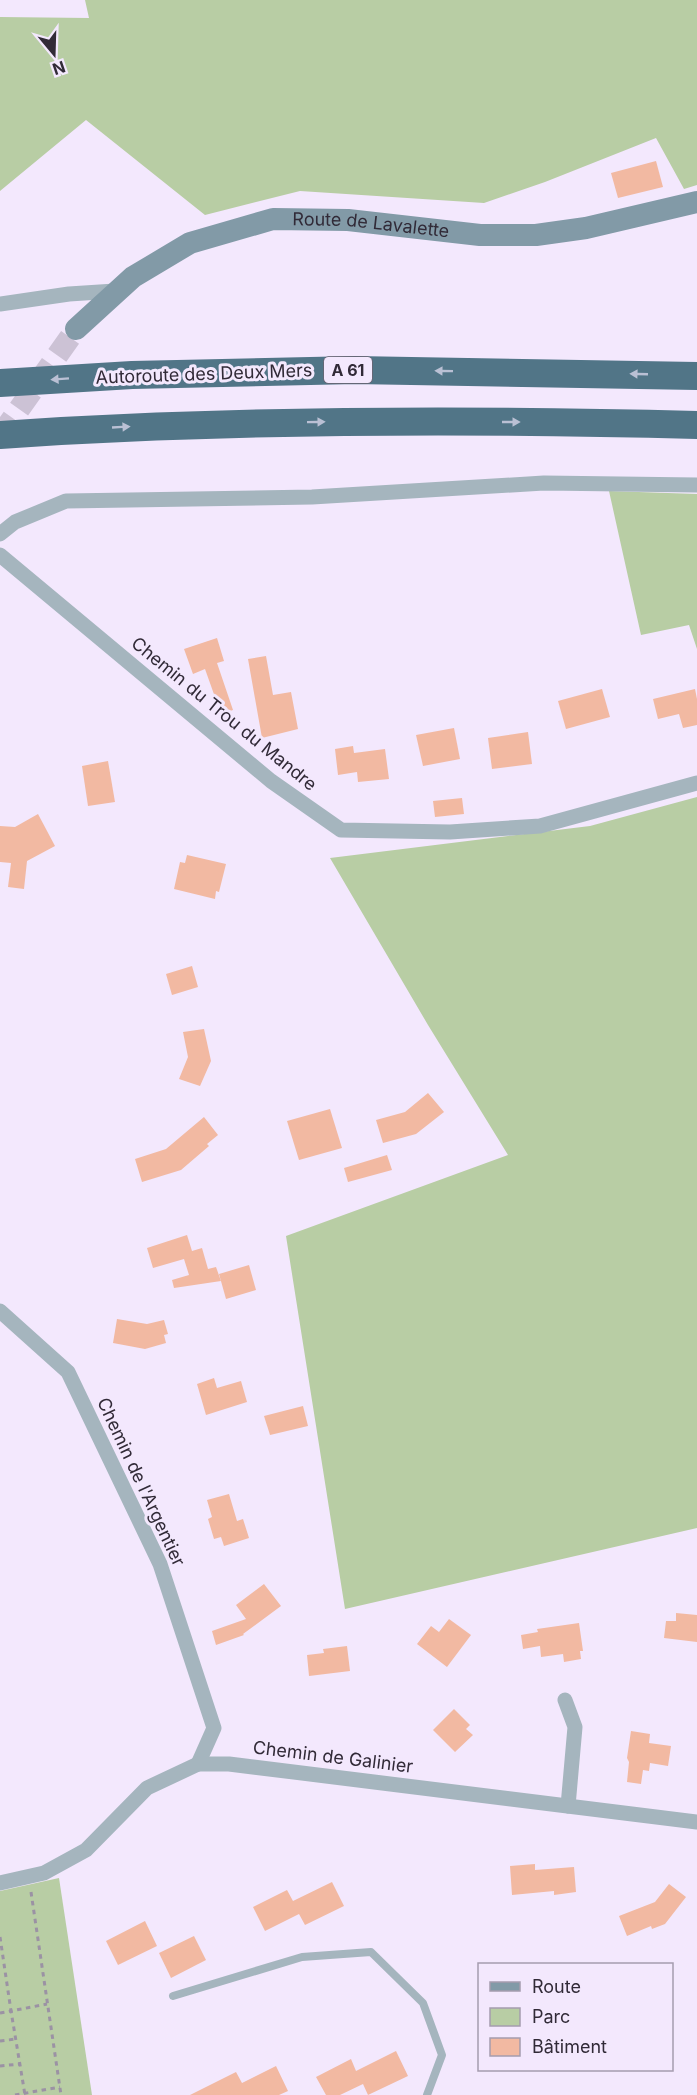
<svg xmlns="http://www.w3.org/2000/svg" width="697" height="2095" viewBox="0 0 697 2095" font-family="Inter,sans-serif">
<rect width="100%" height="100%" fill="#f3e8fd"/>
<g fill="#b8cda4">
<path d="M85,0h612v185l-13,4 -28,-51 -111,44 -61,21 -184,-12 -95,24 -119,-95 -86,71v-174l89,1z"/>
<path d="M609,491l88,3v155l-8,-24 -48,10z"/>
<path d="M697,797v731l-352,81 -59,-373 222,-81 -80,-130 -98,-167 260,-32z"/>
<path d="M59,1878l33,217h-92v-204z"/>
</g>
<g fill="#f2b9a2">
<path d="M656,161l7,26 -45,11 -7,-25z"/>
<path d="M217,638l7,23 -7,2 16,47 -12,4 -16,-45 -12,5 -9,-25z"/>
<path d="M266,656l7,39 18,-3 7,37 -36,9 -14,-79z"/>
<path d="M602,689l8,28 -44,12 -8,-28z"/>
<path d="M695,689l2,10v26l-14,3 -4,-14 -21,5 -5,-20z"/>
<path d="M454,728l6,31 -37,7 -7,-31z"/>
<path d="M528,732l4,32 -40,5 -4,-31z"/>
<path d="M353,746l1,7 31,-4 4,30 -31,3 -1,-10 -19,3 -3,-26z"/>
<path d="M108,761l7,41 -27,4 -6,-40z"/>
<path d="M462,798l2,16 -29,3 -2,-16z"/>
<path d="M38,814l17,32 -28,15 -3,28 -16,-2 3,-24 -11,-1v-36l15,1z"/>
<path d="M187,855l39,9 -7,28 -3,-1 -1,8 -41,-10 6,-27 5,1z"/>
<path d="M192,966l6,21 -26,8 -6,-21z"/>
<path d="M204,1029l7,32 -11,25 -21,-7 9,-22 -5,-25z"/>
<path d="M428,1093l16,19 -28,22 -33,9 -7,-23 29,-8z"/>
<path d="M330,1109l12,39 -43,12 -12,-39z"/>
<path d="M204,1117l14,18 -11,9 2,2 -28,24 -39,12 -7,-23 31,-10z"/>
<path d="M387,1155l5,15 -44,12 -4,-14z"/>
<path d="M187,1235l5,16 10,-3 6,21 8,-2 5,14 -47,7 -2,-8 17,-5 -5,-16 -31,9 -6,-20z"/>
<path d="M249,1265l7,25 -30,9 -7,-25z"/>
<path d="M117,1319l30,5 17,-4 4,14 -4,1 2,8 -21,6 -32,-6z"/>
<path d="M214,1378l3,10 24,-7 6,21 -41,13 -9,-31z"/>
<path d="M303,1406l5,20 -38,9 -6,-19z"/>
<path d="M229,1494l8,27 6,-2 6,19 -25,8 -3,-9 -7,2 -6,-20 4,-2 -5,-17z"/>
<path d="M264,1584l17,22 -38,28 1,1 -28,10 -4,-14 34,-12 -10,-14z"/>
<path d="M676,1613l21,2v27l-33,-4 2,-17h10z"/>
<path d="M449,1619l22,16 -24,32 -30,-23 14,-18 8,6z"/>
<path d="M579,1623l4,28h-3l1,8 -17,3 -1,-8 -22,3 -1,-11 -17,3 -2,-14 17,-3 -1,-3z"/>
<path d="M347,1646l3,25 -41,5 -2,-21 17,-2 -1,-4z"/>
<path d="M454,1709l16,16 -4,4 7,6 -18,17 -22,-22z"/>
<path d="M631,1731l19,3 -1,9 22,3 -3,20 -18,-3 -1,8 -6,-1 -2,14 -14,-2 2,-20 -2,-4z"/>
<path d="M535,1864v6l39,-3 2,25 -22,3v-4l-42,4 -2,-29z"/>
<path d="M332,1882l12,24 -39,19 -6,-11 -34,17 -12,-24 34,-17 6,11z"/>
<path d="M669,1884l17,13 -21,27 -13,5 -1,-3 -24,10 -8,-20 36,-14z"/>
<path d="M145,1921l12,25 -39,19 -12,-24z"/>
<path d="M194,1936l12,24 -35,18 -12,-25z"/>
<path d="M396,2051l12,25 -40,19 -5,-11 -23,11h-14l-10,-18 35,-18 5,12z"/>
<path d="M276,2066l12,25 -9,4h-89l46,-23 6,11z"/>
</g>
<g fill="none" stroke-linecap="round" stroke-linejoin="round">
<path stroke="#ccc2d5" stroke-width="22" stroke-dasharray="22 11" stroke-linecap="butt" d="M0,436l76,-107"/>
<g stroke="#9b92a4" stroke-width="3" stroke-dasharray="4.5 4.5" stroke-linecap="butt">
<path d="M31,1892l30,203"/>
<path d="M0,1937l11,74 36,-7"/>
<path d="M0,2013l11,-2 14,84"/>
<path d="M0,2041l16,-2"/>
<path d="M0,2066l20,-2"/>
<path d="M15,2095l45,-8"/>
</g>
<path stroke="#a5b5be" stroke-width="8" d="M173,1996l129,-39 69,-5 52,51 19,52 -15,40"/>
<g stroke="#a5b5be" stroke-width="15">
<path d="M0,304l69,-10 46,-3"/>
<path d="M0,534l15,-12 51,-21 246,-4 232,-14 153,2"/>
<path d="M0,555l271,226 70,49 109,2 90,-6 157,-43"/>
<path d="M0,1311l68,61 92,192 54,164 -16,36"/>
<path d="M565,1700l10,27 -7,79"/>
<path d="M0,1883l44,-10 42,-23 61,-62 51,-24h31l468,58"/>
</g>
<path stroke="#829aa7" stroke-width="22" id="s1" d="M76,329l57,-52 57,-34 83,-24 75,1 132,15h56l50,-7 111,-26"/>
<g stroke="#517587" stroke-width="28">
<path d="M0,383l132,-8 223,-5 342,6"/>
<path d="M0,435c232,-16 465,-16 697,-10"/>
</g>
</g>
<defs><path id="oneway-solid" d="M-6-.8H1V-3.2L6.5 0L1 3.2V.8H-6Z" transform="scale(1.5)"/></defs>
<g fill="#bac0d4">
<use href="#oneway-solid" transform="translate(444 371) rotate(-179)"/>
<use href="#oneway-solid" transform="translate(639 374) rotate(-178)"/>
<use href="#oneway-solid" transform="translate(60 379) rotate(176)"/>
<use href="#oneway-solid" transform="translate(316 422) rotate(-1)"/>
<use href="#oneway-solid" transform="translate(511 422)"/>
<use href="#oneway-solid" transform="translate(121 427) rotate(-3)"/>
</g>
<g text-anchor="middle" stroke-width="6" stroke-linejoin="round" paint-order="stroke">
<rect fill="#f3e8fd" stroke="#6b6372" stroke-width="1.5" x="324" y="357" width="48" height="26" rx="4.5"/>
<g font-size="16" font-weight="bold" fill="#312a37">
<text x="348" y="376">A 61</text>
</g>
<g font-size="18" fill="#312a37" stroke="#f3e8fd">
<text dy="6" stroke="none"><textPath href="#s1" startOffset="328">Route de Lavalette</textPath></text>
<text transform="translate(204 374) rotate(-2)" y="6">Autoroute des Deux Mers</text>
<text transform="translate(224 714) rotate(39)" y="6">Chemin du Trou du Mandre</text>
<text transform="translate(141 1482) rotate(65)" y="6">Chemin de l'Argentier</text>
<text transform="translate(333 1757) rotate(7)" y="6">Chemin de Galinier</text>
</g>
</g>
<rect x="478" y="1963" width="195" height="108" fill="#f3e8fd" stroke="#a59cae" stroke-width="1.5"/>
<rect x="490" y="1982" width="30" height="9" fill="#829aa7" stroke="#a59cae" stroke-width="1.5"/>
<text x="532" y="1993" font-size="18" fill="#312a37">Route</text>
<rect x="490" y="2008" width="30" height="18" fill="#b8cda4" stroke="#a59cae" stroke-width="1.5"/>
<text x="532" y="2023" font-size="18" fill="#312a37">Parc</text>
<rect x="490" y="2038" width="30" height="18" fill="#f2b9a2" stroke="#a59cae" stroke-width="1.5"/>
<text x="532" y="2053" font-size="18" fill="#312a37">Bâtiment</text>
<g transform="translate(54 54) rotate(161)" stroke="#f3e8fd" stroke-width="4.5" paint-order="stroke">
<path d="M0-4.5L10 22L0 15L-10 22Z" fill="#312a37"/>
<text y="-9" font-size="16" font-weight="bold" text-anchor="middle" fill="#312a37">N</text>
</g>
</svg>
